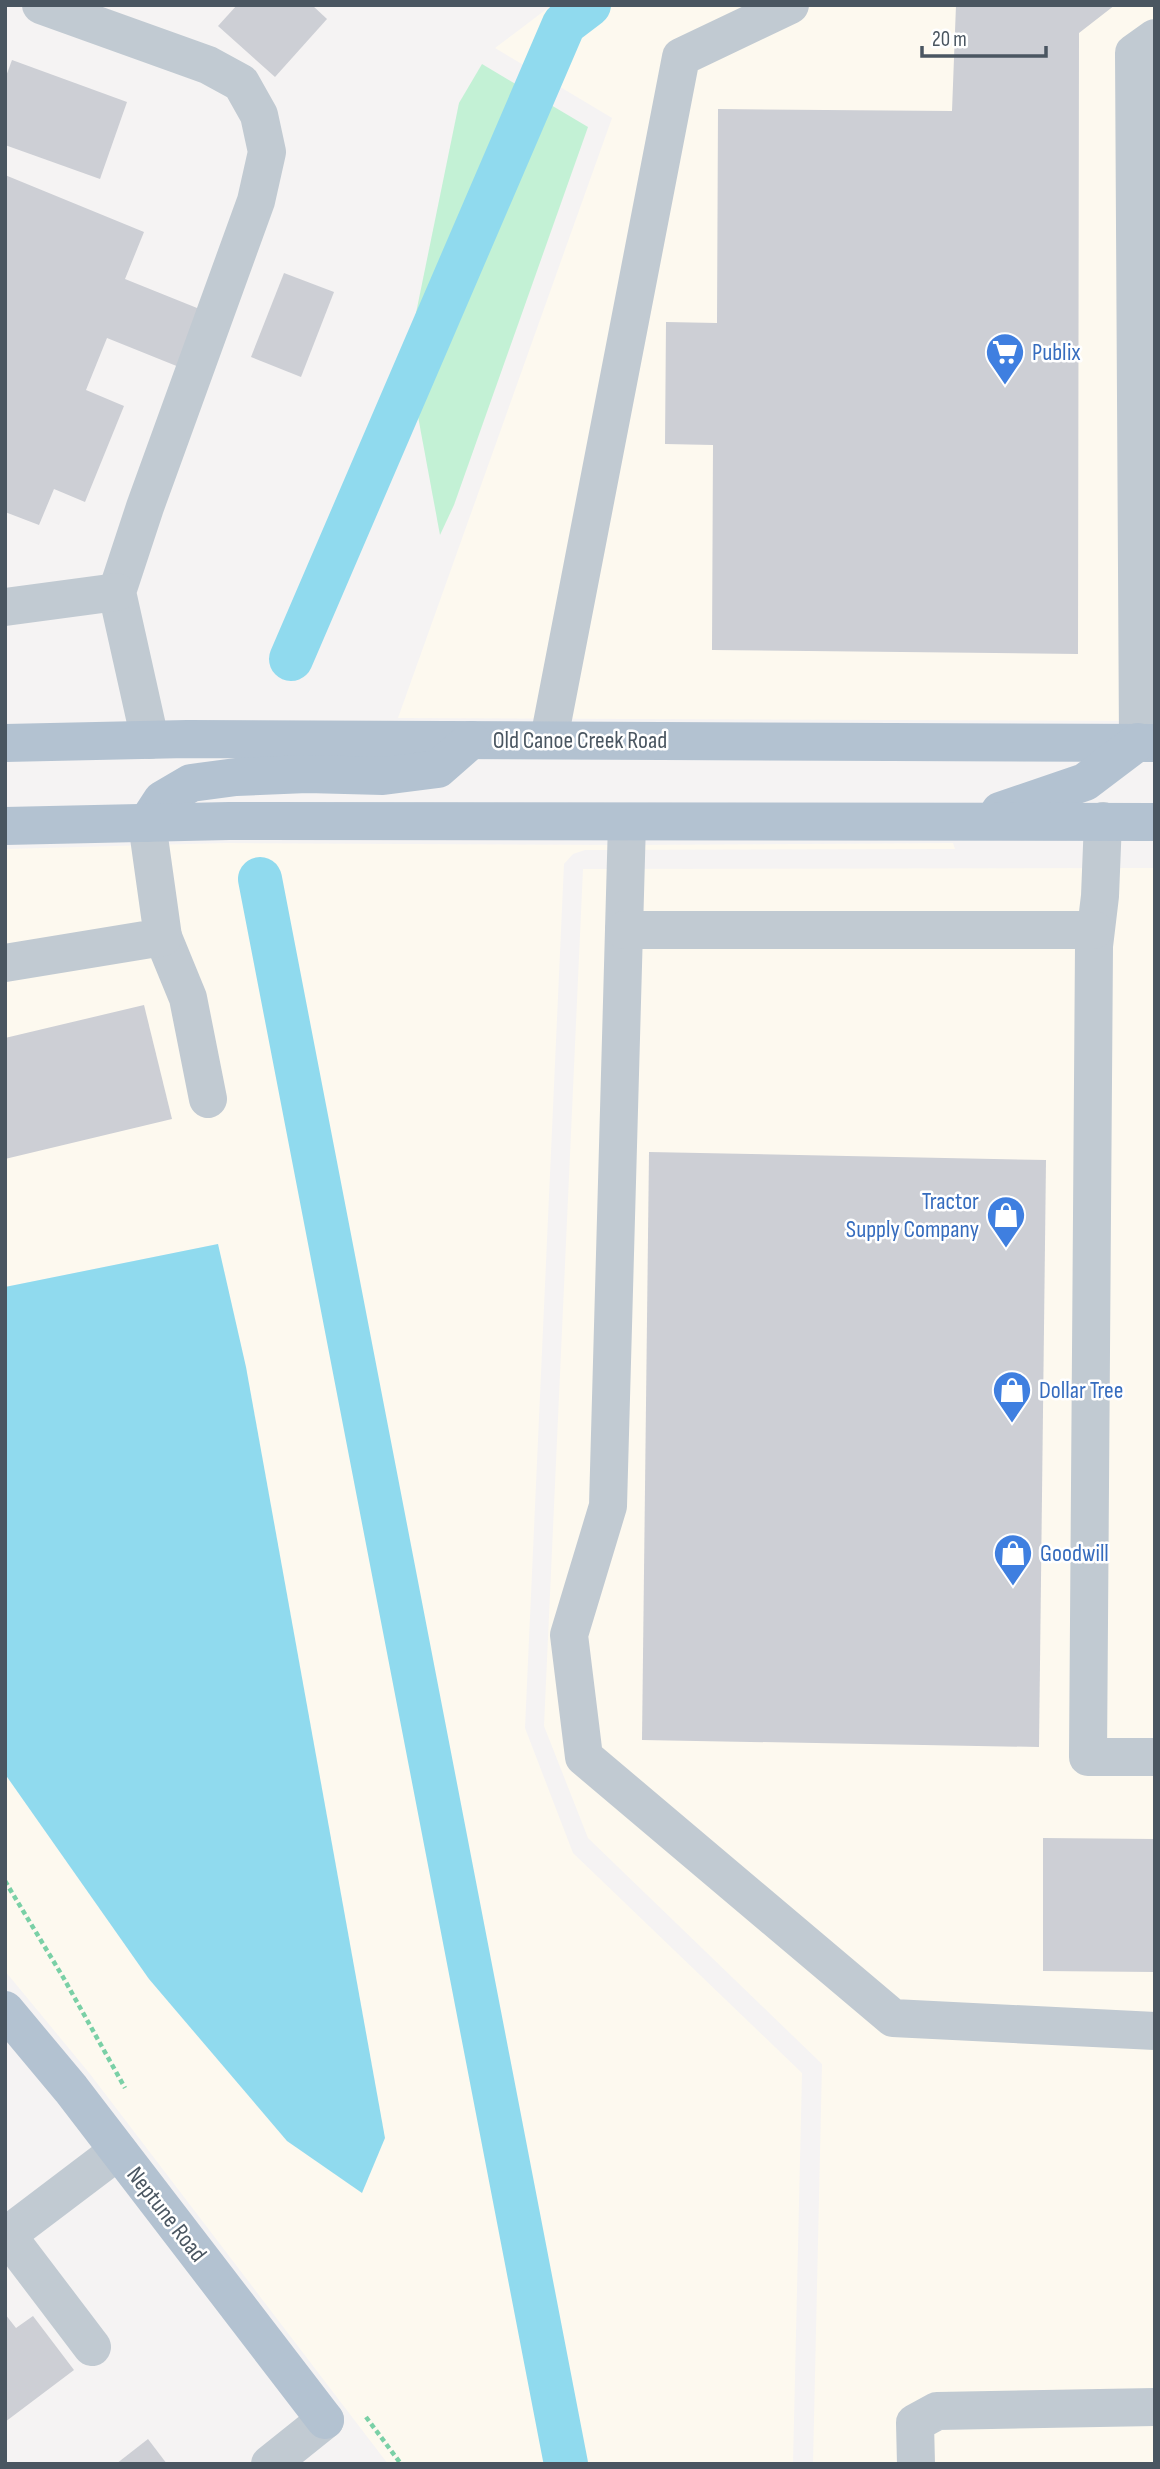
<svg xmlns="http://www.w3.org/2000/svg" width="1160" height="2469" viewBox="0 0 1160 2469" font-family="'Sofia Sans Condensed',sans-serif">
<rect width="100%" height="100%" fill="#f5f3f3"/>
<g fill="#fdf9ef">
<path d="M552,5h603v716l-757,-3 214,-600 -117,-70z"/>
<path d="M226,843l398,2 329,-2 2,6 -370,1 -12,4 -9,10 -39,864 48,125 229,220 -9,391h-405l-298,-390 -85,-103v-197l144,205 138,162 75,51 -144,-948 -213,43v-438z"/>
<path d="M1155,868v1596h-342l9,-400 -234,-226 -44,-112 39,-857z"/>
</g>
<path fill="#c3f1d5" d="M482,64l106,63 -134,378 -14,30 -33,-178 52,-254z"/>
<path fill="#90daee" d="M218,1244l28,123 139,771 -23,55 -75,-52 -138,-162 -144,-205v-487z"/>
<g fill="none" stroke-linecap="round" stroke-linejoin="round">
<g stroke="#90daee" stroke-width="44">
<path d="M291,659l273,-635 25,-19"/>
<path d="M260,879l306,1585"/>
</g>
</g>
<g fill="#cdcfd5">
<path d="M237,5h75l15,14 -52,58 -57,-51z"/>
<path d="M956,5h159l-36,28 -1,621 -366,-4 1,-205 -48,-1 1,-122 51,1 1,-214 234,2z"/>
<path d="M12,60l115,42 -27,77 -95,-34v-66z"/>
<path d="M5,175l139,57 -19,47 77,31 -23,57 -72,-29 -21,52 38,16 -39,96 -31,-13 -15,36 -34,-13z"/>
<path d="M284,273l50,19 -33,85 -50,-20z"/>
<path d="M144,1005l28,114 -167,40v-121z"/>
<path d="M649,1152l397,8 -7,587 -397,-7z"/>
<path d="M1043,1838l112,1v133l-112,-1z"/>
<path d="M5,2314l11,14 17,-12 41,54 -69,52z"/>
<path d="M148,2439l19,25h-51z"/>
</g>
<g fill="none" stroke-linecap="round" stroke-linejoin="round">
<g stroke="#7ad0a6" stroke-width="4.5" stroke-dasharray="5 3.5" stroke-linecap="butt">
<path d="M5,1881l58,96 62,111"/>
<path d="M366,2417l35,47"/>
</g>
<g stroke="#c1cad2" stroke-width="38">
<path d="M41,5l167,60 33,18 18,32 8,37 -11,49 -111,306 -28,85 33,148"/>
<path d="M5,607l112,-15"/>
<path d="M549,739l132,-682 109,-52"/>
<path d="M1138,742l-4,-689 21,-15"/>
<path d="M1103,821l-3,75 -6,50 -6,811h67"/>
<path d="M627,822l-19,684 -39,129 15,122 309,261 262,13"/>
<path d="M624,930h470"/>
<path d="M163,937l25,61 20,101"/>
<path d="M5,963l158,-26 -16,-114"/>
<path d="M92,2347l-85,-112 111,-84"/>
<path d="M270,2464l55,-44"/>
<path d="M916,2464l-1,-41 22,-12 218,-4"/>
</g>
<g stroke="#b3c2d1" stroke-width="38">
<path d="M5,743l182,-4 968,4"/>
<path d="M1000,811l85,-29 53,-40"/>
<path d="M147,823l15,-23 29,-17 45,-6 71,-3 76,2 55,-7 33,-29"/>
<path d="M5,826l224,-5 926,1"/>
<path d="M5,2010l66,79 254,331"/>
</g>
</g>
<defs>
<g id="supermarket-pin" transform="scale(2.0125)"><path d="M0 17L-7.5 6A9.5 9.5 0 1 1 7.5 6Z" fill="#3f7fe0" stroke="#fff"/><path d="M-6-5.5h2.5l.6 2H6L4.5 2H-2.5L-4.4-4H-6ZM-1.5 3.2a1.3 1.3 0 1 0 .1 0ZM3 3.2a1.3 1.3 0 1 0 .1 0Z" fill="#fff"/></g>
<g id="shop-pin" transform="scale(2.0125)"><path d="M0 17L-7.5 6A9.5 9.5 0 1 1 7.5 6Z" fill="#3f7fe0" stroke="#fff"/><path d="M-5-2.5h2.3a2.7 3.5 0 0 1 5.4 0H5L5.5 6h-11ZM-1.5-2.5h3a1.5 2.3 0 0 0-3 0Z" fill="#fff"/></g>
</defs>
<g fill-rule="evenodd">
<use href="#supermarket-pin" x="1005" y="352"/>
<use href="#shop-pin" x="1006" y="1215"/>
<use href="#shop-pin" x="1012" y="1390"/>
<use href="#shop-pin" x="1013" y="1553"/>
</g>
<g text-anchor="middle" stroke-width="5" stroke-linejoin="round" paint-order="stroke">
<g font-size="24" fill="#366cbe" stroke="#fff" text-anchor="start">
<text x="1032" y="360">Publix</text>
<text x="979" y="1209" text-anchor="end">Tractor<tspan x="979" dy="28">Supply Company</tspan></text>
<text x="1039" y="1398">Dollar Tree</text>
<text x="1040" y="1561">Goodwill</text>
</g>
<g font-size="24" fill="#4a5661" stroke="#fff">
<text x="580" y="748">Old Canoe Creek Road</text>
<text transform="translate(167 2214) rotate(52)" y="8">Neptune Road</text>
</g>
</g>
<rect width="1160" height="2469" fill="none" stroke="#4a5661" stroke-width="14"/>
<path d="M922 46v10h124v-10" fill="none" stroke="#4a5661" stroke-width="3.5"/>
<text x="932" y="46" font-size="21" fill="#4a5661" stroke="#ffffff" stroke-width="5" paint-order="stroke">20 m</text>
</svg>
